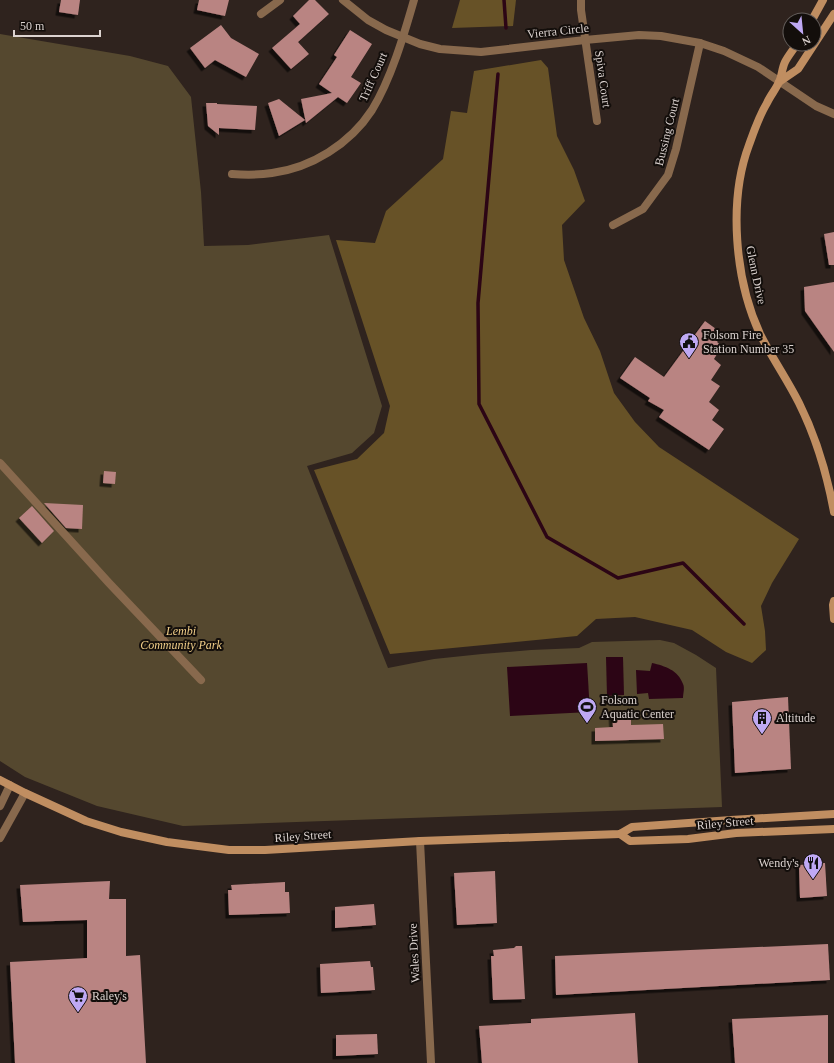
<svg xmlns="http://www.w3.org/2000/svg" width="834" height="1063" viewBox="0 0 834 1063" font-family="'Times New Roman',serif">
<defs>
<filter id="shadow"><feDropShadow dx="-3.5" dy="3.5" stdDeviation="0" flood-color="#0009"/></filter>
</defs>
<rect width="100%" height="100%" fill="#2f231e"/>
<path fill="#55482f" d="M0,34l130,22 38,10 23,31 10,95 3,54 44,-1 81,-10 53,171 -8,27 -22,20 -45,13 81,202 46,-9 48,-5 49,-4 48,-2 13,-6 68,-2 14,3 22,12 20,13 6,139 -539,19 -86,-20 -72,-29 -25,-16z"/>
<g fill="#675227">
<path d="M460,0h56l-3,26 -61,2z"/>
<path d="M541,60l7,8 9,68 17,34 11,31 -23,24 2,35 20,58 16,33 14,42 21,29 24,25 140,92 -27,44 -11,23 4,25 1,19 -14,13 -26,-11 -34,-22 -57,-13 -39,2 -19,17 -187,18 -76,-184 43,-11 27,-26 6,-27 -54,-166 39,3 11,-32 57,-52 8,-48 16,2 7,-42z"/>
</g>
<g fill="#2c0515">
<path d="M606,657h17l1,38 -17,1z"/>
<path d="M587,663l3,49 -80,4 -3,-49z"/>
<path d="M652,663c13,3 26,7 31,21 2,4 0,10 0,14l-34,1 -1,-6 -11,1 -1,-24 14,1z"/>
</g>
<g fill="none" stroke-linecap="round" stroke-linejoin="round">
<g stroke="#2c0515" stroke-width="3.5">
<path d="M504,0l2,28"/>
<path d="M498,74l-20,229 1,101 68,133 71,41 65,-15 61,61"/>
</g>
</g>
<g fill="#b98482" filter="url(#shadow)">
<path d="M61,0h19l-2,15 -19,-3z"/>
<path d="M199,0h30l-4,16 -28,-6z"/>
<path d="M309,0h6l14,14 -31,28 11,12 -18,15 -19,-21 28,-24 -7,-8z"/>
<path d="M221,25l10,13 28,16 -13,23 -31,-17 -10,8 -15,-20z"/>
<path d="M350,30l22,14 -21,33 10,6 -14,20 -9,-6 -32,26 -5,-24 31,-6 -13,-9 18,-27 -3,-2z"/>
<path d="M279,99l26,21 -26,16 -11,-33z"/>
<path d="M206,103h11v1l40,2 -2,24 -36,-2v7l-11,-9z"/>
<path d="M834,232v33h-5l-5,-31z"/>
<path d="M834,282v70l-29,-41 -1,-24z"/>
<path d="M705,321l18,13 -6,8 5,4 -8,13 7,6 -10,15 9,6 -11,16 10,8 -7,10 12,9 -15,21 -50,-33 5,-7 -16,-9 2,-3 -30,-20 15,-21 29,20z"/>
<path d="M104,471l12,1 -1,12 -12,-1z"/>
<path d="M44,503l39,2 -1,24 -16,-1z"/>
<path d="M32,506l22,25 -12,12 -23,-25z"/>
<path d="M788,697l3,72 -56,4 -3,-71z"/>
<path d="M612,711h19v14l32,-1 1,15 -69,2v-13l18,-1z"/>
<path d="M825,863l2,33 -27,2 -1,-33z"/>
<path d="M495,871l2,52 -40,2 -3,-52z"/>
<path d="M110,881l-1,18h17v57l14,-1 6,108h-131l-5,-101 77,-4v-38l-64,2 -3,-37z"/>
<path d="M285,882v10h4l1,21 -61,2 -1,-25h4l-1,-5z"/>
<path d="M374,904l2,21 -41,3v-21z"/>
<path d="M828,944l2,36 -274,15 -1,-39z"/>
<path d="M516,946h6l3,53 -32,1 -2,-44h3l-1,-6 21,-2z"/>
<path d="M370,961l1,6h2l2,23 -54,3 -1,-29z"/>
<path d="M635,1013l3,50h-156l-3,-37 52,-3v-4z"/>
<path d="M828,1015v48h-93l-3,-44z"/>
<path d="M377,1034l1,20 -42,2v-21z"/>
</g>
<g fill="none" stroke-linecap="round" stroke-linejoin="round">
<g stroke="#88694d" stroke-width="8">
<path d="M343,0l25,20 18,10 34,14 20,5 41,3 104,-12 54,-5 22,1 39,7 24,8 34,16 58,39 18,8"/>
<path d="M581,0v10l16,111"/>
<path d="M261,14l19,-14"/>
<path d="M232,174c14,1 27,1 40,-1 39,-5 78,-29 100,-63 19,-31 32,-75 42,-110"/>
<path d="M613,225l30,-16 25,-34 8,-26 24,-106"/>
<path d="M0,463l109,120 92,97"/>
<path d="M0,806l10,-21"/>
<path d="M0,838l25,-45"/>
<path d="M420,841l11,222"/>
</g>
<g stroke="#c08e61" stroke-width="8">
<path d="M812,20l11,-20"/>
<path d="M797,44c-4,6 -9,12 -12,18 -3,6 -3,14 -6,20 -3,7 -9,14 -12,21 -8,13 -13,28 -18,42 -21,56 -14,135 11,189 12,24 27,45 39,69 17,34 28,71 35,109"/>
<path d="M779,82l19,-13 36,-55"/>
<path d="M834,601l-1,4 1,14"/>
<path d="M0,780l25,13 61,28 35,11 46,10 62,8h36l155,-9 200,-7 12,-7 99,-7 103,-6"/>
<path d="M620,834l10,7 58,-2 48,-6 98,-4"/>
</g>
</g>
<defs>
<g id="civic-pin" transform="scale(1)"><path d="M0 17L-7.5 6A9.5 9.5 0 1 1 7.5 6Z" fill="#bfa9f4" stroke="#130e0b"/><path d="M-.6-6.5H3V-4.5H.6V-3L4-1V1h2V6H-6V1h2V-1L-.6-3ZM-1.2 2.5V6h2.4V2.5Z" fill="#111"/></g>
<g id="stadium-pin" transform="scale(1)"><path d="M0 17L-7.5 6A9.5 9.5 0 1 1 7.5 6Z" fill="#bfa9f4" stroke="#130e0b"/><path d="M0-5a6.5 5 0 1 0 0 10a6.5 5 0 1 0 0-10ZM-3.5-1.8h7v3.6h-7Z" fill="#111"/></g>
<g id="building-pin" transform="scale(1)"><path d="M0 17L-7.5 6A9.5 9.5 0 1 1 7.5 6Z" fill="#bfa9f4" stroke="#130e0b"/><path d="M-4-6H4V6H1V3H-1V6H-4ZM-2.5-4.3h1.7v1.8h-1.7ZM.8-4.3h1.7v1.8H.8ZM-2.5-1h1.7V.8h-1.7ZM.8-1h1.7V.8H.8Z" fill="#111"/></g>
<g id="restaurant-pin" transform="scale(1)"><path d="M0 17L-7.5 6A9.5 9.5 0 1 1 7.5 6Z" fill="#bfa9f4" stroke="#130e0b"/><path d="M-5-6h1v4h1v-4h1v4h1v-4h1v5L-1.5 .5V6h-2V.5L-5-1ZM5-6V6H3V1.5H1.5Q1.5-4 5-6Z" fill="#111"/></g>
<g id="supermarket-pin" transform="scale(1)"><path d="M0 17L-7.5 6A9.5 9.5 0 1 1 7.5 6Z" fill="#bfa9f4" stroke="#130e0b"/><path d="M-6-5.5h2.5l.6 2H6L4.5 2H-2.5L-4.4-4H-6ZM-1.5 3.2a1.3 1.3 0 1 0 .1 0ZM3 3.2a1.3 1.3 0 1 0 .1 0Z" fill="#111"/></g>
</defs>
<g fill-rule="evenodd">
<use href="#civic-pin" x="689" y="342"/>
<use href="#stadium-pin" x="587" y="707"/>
<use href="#building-pin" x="762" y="718"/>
<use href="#restaurant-pin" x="813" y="863"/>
<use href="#supermarket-pin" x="78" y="996"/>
</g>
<g text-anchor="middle" stroke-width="4" stroke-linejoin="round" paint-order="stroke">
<g font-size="12" fill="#dcd3d0" stroke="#130e0b">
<text transform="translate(558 31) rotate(-6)" y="4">Vierra Circle</text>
<text transform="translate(373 77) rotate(-66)" y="4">Triff Court</text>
<text transform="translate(603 79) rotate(82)" y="4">Spiva Court</text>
<text transform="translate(667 132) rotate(-76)" y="4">Bussing Court</text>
<text transform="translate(756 275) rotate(78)" y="4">Glenn Drive</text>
<text transform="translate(725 823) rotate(-5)" y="4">Riley Street</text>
<text transform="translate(303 836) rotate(-4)" y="4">Riley Street</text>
<text transform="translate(414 953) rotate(-93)" y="4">Wales Drive</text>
</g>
<g font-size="12" fill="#dcd3d0" stroke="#130e0b" text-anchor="start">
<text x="703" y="339">Folsom Fire<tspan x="703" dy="14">Station Number 35</tspan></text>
<text x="601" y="704">Folsom<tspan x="601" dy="14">Aquatic Center</tspan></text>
<text x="776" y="722">Altitude</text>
<text x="799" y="867" text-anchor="end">Wendy's</text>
<text x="92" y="1000">Raley's</text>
</g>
<g font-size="12" font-style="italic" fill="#f1ce88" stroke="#130e0b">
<text x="181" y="635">Lembi<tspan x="181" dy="14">Community Park</tspan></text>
</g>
</g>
<g transform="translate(802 32) rotate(153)"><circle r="19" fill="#130e0b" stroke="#635d5a"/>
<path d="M0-3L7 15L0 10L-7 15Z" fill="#bfa9f4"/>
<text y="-6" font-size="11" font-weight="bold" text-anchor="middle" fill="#dcd3d0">N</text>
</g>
<path d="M14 30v6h86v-6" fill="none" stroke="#dcd3d0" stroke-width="2"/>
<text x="20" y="30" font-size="12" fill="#dcd3d0" stroke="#130e0b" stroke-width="3" paint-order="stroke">50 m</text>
</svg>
